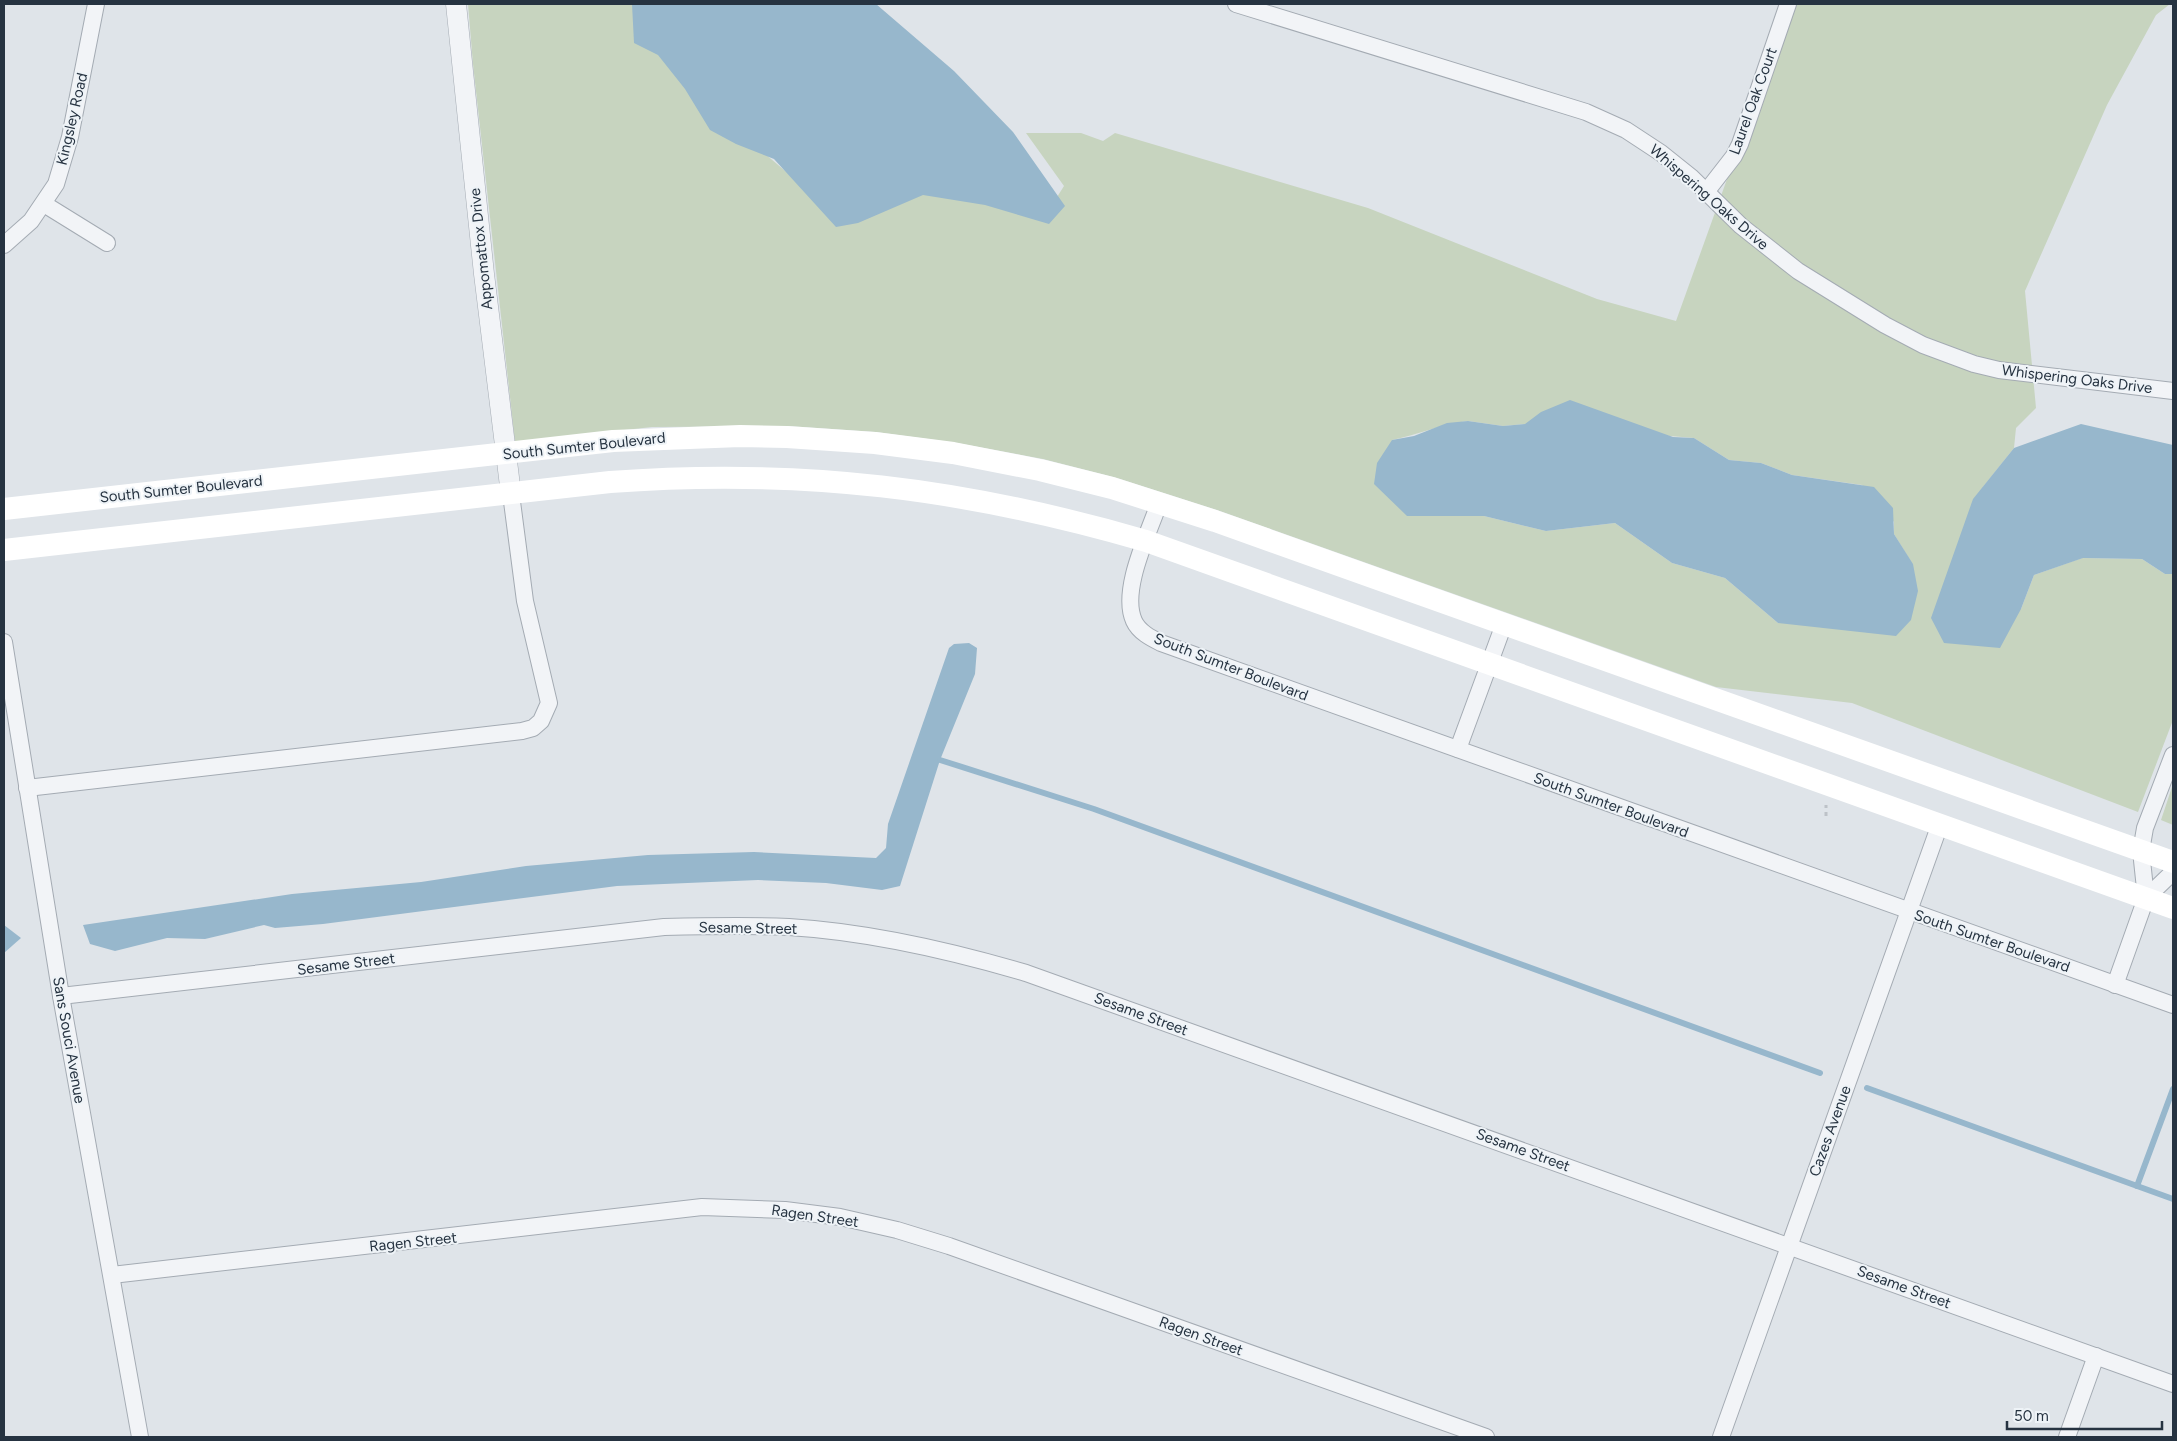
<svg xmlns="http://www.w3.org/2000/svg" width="2177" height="1441" viewBox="0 0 2177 1441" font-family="Figtree,sans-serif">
<rect width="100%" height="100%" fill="#dfe4e9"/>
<g fill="#c7d4bf" fill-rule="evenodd">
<path d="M468,4h169l127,149 66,56 60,-17 162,13 12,-19 -38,-53h55l22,8 12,-8 253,75 229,91 79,22 114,-317h380l-14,11 -49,90 -82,186 11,117 -20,20 -2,20 -31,39 38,122 13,-34 48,-17 60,1 23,15h8v146l-35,92 -286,-109 -136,-16 -496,-176 -103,-33 -74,-19 -86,-16 -81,-11 -88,-6 -136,1 -137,15 -42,-378zM1468,421l35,5 22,-2 169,14 35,22 32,3 31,12 70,10 32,37v12l19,31 -135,58 -53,-45 -53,-15 -57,-40 -69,8 -62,-15h-39l-53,-76c26,-5 49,-16 76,-19z"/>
<path d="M2173,784v41l-12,-5z"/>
</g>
<g fill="#97b7cc">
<path d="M632,4h244l78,67 59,61 52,74 -16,18 -64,-19 -62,-10 -65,28 -22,4 -62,-68 -38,-15 -26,-14 -25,-41 -27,-34 -24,-12z"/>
<path d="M1570,400l103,37 21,1 35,22 32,3 31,12 82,12 19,21 1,26 19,30 5,27 -7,29 -15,16 -118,-13 -53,-45 -53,-15 -57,-40 -69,8 -62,-15h-77l-33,-32 3,-21 15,-23 22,-4 33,-13 21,-2 35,5 22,-2 16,-12z"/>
<path d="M2081,424l92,21v129h-8l-23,-15 -59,-1 -49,17 -13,34 -21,39 -56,-5 -13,-25 42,-119 41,-51z"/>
<path d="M969,643l8,5 -2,26 -35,86 -40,126 -18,4 -56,-7 -68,-3 -141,6 -294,38 -48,4 -11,-3 -59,14 -38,-1 -52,13 -25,-7 -7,-19 209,-31 129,-12 105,-16 122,-11 106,-3 122,6 10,-10 2,-24 61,-176 5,-4z"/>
<path d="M4,925l17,13 -17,15z"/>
</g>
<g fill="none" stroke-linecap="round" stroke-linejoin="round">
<g stroke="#97b7cc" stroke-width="6">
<path d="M940,760l154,49 726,264"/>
<path d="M1867,1088l306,111"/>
<path d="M2137,1186l36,-97"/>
</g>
<g stroke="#a4abb3" stroke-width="18">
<g id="minor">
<path d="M1236,4l350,108 40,18 35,23 30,24 50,49 57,45 87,54 38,20 51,19 25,6 174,21"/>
<path d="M1706,192l28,-36 6,-12 48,-140"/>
<path d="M44,204l63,39"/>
<path d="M4,245l27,-24 25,-37 14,-47 26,-133"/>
<path d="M1159,503c-10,30 -39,87 -25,118 5,11 17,17 27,22l1012,362"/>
<path d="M4,642l57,354 79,441"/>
<path d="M1458,749l46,-125"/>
<path d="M27,788l495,-57 11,-3 8,-7 8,-18 -24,-102 -14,-107"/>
<path d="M2146,898l27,-26"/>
<path d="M2115,985l31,-87 -5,-47 4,-23 28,-73"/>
<path d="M61,996l603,-69c41,-1 83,-2 125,0 81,5 159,23 237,46l1147,411"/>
<path d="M112,1275l590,-68 83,3 55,7 57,13 52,16 537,191"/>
<path d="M1721,1437l219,-613"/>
<path d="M2067,1437l29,-81"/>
</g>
</g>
<g stroke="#a4abb3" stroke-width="21">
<path id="tertiary" d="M456,4l28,270 27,220"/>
</g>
<path stroke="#bdc2c8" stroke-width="3" stroke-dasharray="4 4" stroke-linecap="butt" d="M1826,816v-11"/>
<use href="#minor" stroke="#f2f4f7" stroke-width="16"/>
<use href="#tertiary" stroke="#f2f4f7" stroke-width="20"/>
<g stroke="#fff" stroke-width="22">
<path d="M4,509l609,-68 127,-5 47,1 88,6 78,10 87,17 72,18 103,33 958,341"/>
<path d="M4,550l606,-68c191,-14 354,6 536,59l1027,367"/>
</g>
</g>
<g text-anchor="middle" stroke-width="4" stroke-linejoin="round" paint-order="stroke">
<g font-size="15" fill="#263341" stroke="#eef3f7">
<text transform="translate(1753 101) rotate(-70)" y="5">Laurel Oak Court</text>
<text transform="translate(72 119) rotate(-77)" y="5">Kingsley Road</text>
<text transform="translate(1709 197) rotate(41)" y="5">Whispering Oaks Drive</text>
<text transform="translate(481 249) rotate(-96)" y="5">Appomattox Drive</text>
<text transform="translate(2077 379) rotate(7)" y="5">Whispering Oaks Drive</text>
<text transform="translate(584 446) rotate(-6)" y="5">South Sumter Boulevard</text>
<text transform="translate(181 489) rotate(-6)" y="5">South Sumter Boulevard</text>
<text transform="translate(1231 667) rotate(21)" y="5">South Sumter Boulevard</text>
<text transform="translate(1611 805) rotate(20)" y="5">South Sumter Boulevard</text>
<text transform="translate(748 928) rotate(1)" y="5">Sesame Street</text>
<text transform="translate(1992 941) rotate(19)" y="5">South Sumter Boulevard</text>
<text transform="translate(346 964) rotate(-7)" y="5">Sesame Street</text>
<text transform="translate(1141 1014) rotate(20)" y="5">Sesame Street</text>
<text transform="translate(69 1040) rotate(80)" y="5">Sans Souci Avenue</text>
<text transform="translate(1830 1131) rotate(-70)" y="5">Cazes Avenue</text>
<text transform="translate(1523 1150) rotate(20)" y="5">Sesame Street</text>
<text transform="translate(815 1216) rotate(8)" y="5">Ragen Street</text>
<text transform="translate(413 1242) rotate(-6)" y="5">Ragen Street</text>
<text transform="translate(1904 1287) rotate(20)" y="5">Sesame Street</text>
<text transform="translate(1201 1336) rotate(20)" y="5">Ragen Street</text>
</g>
</g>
<rect width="2177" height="1441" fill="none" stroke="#263341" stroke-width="10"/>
<path d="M2007 1421v8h155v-8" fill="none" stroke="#263341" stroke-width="2.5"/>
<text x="2014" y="1421" font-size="15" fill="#263341" stroke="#eef3f7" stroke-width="4" paint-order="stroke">50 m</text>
</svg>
